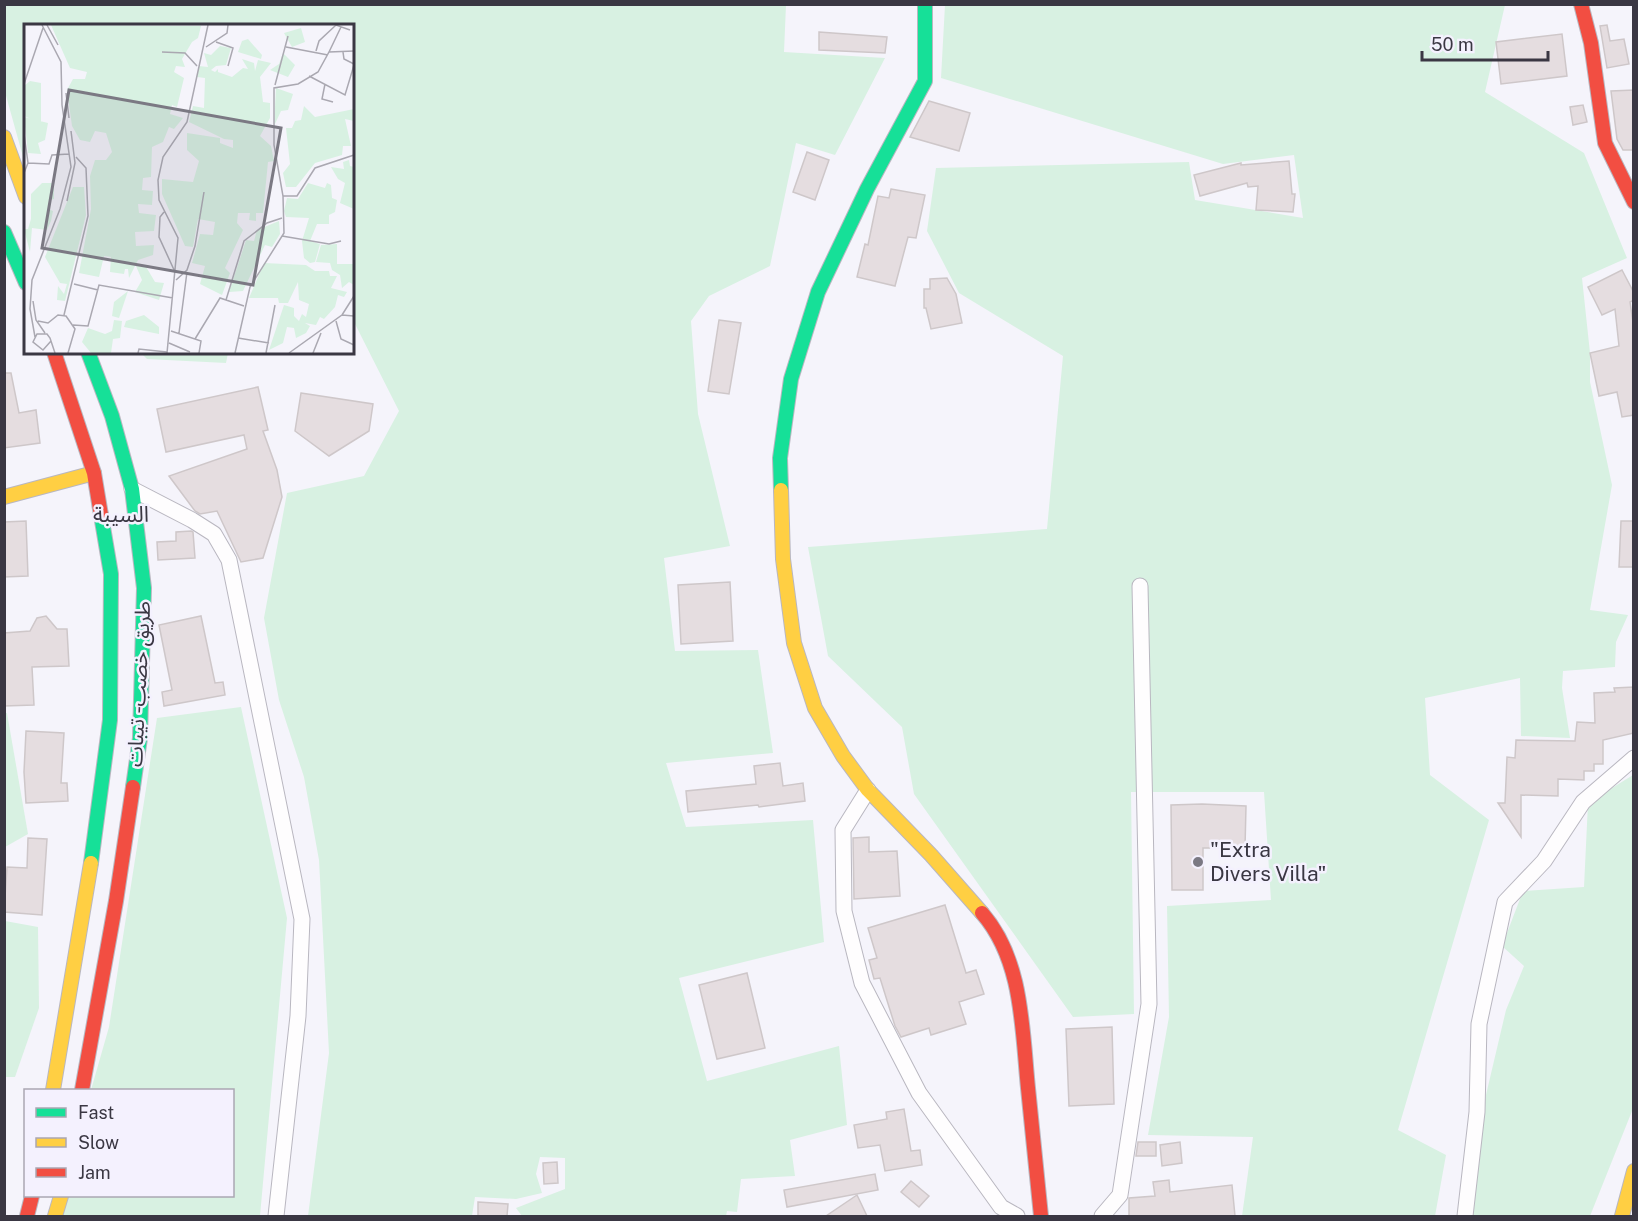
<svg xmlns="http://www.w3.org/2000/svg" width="1638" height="1221" viewBox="0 0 1638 1221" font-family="'Public Sans','Noto Sans Arabic',sans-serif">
<rect width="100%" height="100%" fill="#f5f4fb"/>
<g fill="#d8f1e2">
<path d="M4,5h782l-2,47 101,6 -50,97 -39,-12 -26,123 -61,30 -18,25 7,93 32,132 -66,12 11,93 83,-1 15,103 -107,10 20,64 127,-7 11,122 -145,36 28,103 132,-35 8,79 -57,15 5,36 -54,3 -4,33 -10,-1 -1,5h-204l-6,-8 49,-19v-31l-25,-1 -4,17 6,19 -26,6 -41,-2 -3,19h-164l21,-163 -10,-193 -15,-83 -25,-77 -15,-82 23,-125 77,-17 35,-65 -46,-91 -1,-294h-326l-1,138 -20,-72z"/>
<path d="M945,5h560l-20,87 99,61 43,105 -45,20 8,75v29l22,103 -22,125 38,5 -12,27 -1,25 -52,4 -1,17 8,50 -49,-2 -1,-58 -95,20 5,77 59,45 -91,310 48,25 -11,61h-193l11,-79 -105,-2 21,-118 -2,-111 104,-6 -7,-108h-133l3,222 -61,3 -159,-223 -12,-67 -74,-71 -20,-109 239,-18 16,-173 -104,-63 -32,-62 9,-63 253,-6 6,38 108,18 -9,-63 -71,9 -282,-86z"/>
<path d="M141,353h87l-2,10 -79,-4z"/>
<path d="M241,707l46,211 -27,298h-206l6,-20h172v-106h-141l18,-63 48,-309z"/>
<path d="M5,713h2l21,121 -23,13z"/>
<path d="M1633,775l1,331 -44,110h-122l5,-66 33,-140 18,-44 -22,-20 21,-55 61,-4 4,-84z"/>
<path d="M5,921l33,6 1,81 -24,69h-10z"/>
</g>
<g fill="#e5dde0" stroke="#cec7c9" stroke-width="1.5">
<path d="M1607,25l3,16 14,-2 5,25 -22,4 -7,-42z"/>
<path d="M819,32l68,5 -2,16 -66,-3z"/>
<path d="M1562,34l5,42 -66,8 -5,-42z"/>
<path d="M1634,90v60h-11l-6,-11 -6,-48z"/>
<path d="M929,101l41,12 -11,38 -49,-14z"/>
<path d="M1583,105l4,17 -14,3 -3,-18z"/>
<path d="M807,152l22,8 -14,40 -22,-8z"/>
<path d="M1289,161l3,33h3l-2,18 -37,-2 2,-24 -10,1 -1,-4 -47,13 -6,-21 47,-12v2z"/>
<path d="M891,189l34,6 -9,43 -8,-1 -13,49 -38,-9 8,-33 3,1 10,-49 11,2z"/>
<path d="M1622,270l12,23v7l-4,2 4,27v86l-12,2 -5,-25 -18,4 -9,-43 29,-7 -4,-37 -13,6 -14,-28z"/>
<path d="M947,278l9,16 6,29 -31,6 -5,-21h-2v-19h6v-10z"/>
<path d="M719,320l22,3 -12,71 -21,-3z"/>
<path d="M4,373h7l8,40 17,-3 4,33 -36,5z"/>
<path d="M258,387l10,43 -5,1 14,39 5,27 -19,61 -22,4 -24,-51 -17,3 -5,-3 -26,-35 78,-27 -3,-14 -78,17 -9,-43z"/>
<path d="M301,393l72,11 -4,27 -40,25 -34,-25z"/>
<path d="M26,521l2,55 -24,1v-55z"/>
<path d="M1621,521h13v46h-15z"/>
<path d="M191,531l2,1 2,26 -37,2 -1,-18 19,-1v-9z"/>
<path d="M730,582l3,59 -52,3 -3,-59z"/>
<path d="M46,616l11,13h10l2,37 -37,1 2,38 -30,1v-73l26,-2 7,-13z"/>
<path d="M201,616l14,67 8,-1 2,13 -61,11 -2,-14 10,-2 -13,-65z"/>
<path d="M1634,687v46l-31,7v24h-9v7h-10v9l-26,-1v17l-37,-1v42l-23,-34h7l2,-46 8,1 1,-18 59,1 2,-19 18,1 -1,-30 21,-1 -1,-4z"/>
<path d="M26,731l38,2 -3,50h6l1,18 -42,2 -2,-31z"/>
<path d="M780,763l3,23 20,-3 2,18 -46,6 -1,-2 -70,7 -2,-21 70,-7 -2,-18z"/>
<path d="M1202,804l44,2 -1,42h-42v42h-31l-1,-85z"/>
<path d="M869,837v15l28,-1 3,45 -46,3 -1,-61z"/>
<path d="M28,838l19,1 -5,76 -38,-3 3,-45 20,1z"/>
<path d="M945,905l21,68 10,-3 8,24 -25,8 7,22 -35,11 -2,-7 -28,9 -6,-11 -15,-48 -6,1 -5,-19 8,-2 -9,-30z"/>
<path d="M747,973l18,75 -48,11 -18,-74z"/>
<path d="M1112,1027l2,77 -45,2 -3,-77z"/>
<path d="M904,1109l7,42 9,-1 2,15 -37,6 -5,-26 -22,3 -4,-23 33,-6 -1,-7z"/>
<path d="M1138,1142h18v14h-20z"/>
<path d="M1180,1142l2,21 -20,3 -2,-21z"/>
<path d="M557,1162l1,21 -14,1 -1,-21z"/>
<path d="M875,1174l3,16 -91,17 -3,-17z"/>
<path d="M1169,1180l1,12 62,-7 3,31h-106v-18l26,-2 -2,-14z"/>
<path d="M911,1181l18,15 -10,11 -18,-15z"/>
<path d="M857,1195l10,21h-41z"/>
<path d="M478,1202l30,2 -1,12h-29z"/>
</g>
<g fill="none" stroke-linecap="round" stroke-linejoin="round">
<g stroke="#b9b7c0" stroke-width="17">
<g id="street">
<path d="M132,489l60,31 22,14 15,26 73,359 -4,97 -22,200"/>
<path d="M868,790l-25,40 1,81 18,72 57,110 82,114 16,9"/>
<path d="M1102,1216l18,-21 29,-191 -9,-418"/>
<path d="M1465,1216l12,-104 2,-88 26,-122 39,-41 39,-59 51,-44"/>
</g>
</g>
<g stroke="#b9b7c0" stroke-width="16">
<g id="fast">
<path d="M4,232l22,51"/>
<path d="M88,352l24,64 20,73 12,99 -4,150 -7,49"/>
<path d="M781,490l-1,-32 11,-79 27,-87 49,-103 58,-108v-77"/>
<path d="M91,863l19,-143 1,-146 -10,-59"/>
</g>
</g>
<g stroke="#b9b7c0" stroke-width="16">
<g id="slow">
<path d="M4,137l22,60"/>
<path d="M781,490l2,69 11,84 21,65 28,48 25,34 63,65 51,58"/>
<path d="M4,497l90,-24"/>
<path d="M53,1090l38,-227"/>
<path d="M55,1216l6,-20"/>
<path d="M1622,1216l12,-45"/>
</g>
</g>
<g stroke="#b9b7c0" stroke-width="16">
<g id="jam">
<path d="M1581,4l10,39 14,100 29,59"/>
<path d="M54,352l40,121 7,42"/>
<path d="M982,913c41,47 40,116 46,175 4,43 9,85 13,128"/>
<path d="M82,1090l34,-189 17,-114"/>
<path d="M27,1216l5,-20"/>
</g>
</g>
<use href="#street" stroke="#fefdfe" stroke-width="15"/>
<use href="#fast" stroke="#16e098" stroke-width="14"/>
<use href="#slow" stroke="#ffcf43" stroke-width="14"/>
<use href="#jam" stroke="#f24e42" stroke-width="14"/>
</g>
<circle fill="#7b7983" stroke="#f4f1fe" stroke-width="2" cx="1198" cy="862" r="6"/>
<g text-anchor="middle" stroke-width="5" stroke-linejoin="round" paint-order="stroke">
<g font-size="21" fill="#3a3743" stroke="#f4f1fe">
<text transform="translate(139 684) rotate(-87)" y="7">طريق خصب - تيبات</text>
</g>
<g font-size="21" fill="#3a3743" stroke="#f4f1fe" text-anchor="start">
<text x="1210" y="857">"Extra<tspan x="1210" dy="24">Divers Villa"</tspan></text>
</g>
<g font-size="22" fill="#3a3743" stroke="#f4f1fe">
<text x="121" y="522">السيبة</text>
</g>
</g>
<g transform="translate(24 24)">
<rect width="330" height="330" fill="#f5f4fb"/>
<path d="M27,1l150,1 -3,12 -6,4 -10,17 3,8 -9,-1 -2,6 10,6 -7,29 -5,-2 -2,9 13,4 -9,11 -5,-2 -6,15 -11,5 -1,30 -8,1 -1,12 11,1 -1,14 -14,-1 1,9 17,2 -2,16 -19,1 1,14 18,-1 -1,10 -15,5 -9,18 -1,-9h-3l-1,5 -14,-2 1,-15 -7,-1 -5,21 -20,-4 12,-64 -1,-33 5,-16h11l6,-8 -6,-19 -11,-2 -5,11 -10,-2 -8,-14 -5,-36 6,-11h12l2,-7 -17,-4zM277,4l4,14 -13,5 -8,-14zM224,15l14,16 -1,4 -23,-7 4,-11zM196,22l11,2 -5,17 -10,1 -5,4 4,2 3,-3v3l14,5 11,-9 5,1 -6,-10 12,4 1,8 3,-11 13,3 -11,14 3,25 7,1v15l-10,18 11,10 3,15 -6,1 -5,51h-7v8l-7,-1 1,-7h-12l-1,10 6,7 -18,38 5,5 -8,22 -22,-11 5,-18 -13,-3 8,-29 13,1 2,-13 -17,-3 -5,28 -8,-1 -23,-52v-15l31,3 6,-21 -12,-11v-17l33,5v5l13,5v-8l-9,-1 -35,-17 4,-16 11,2 1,-30 -8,-1 2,-11 9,1 -4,-14 7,2zM259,29l12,12 -7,12 -18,-7 9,-6zM6,57l11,2v40l-17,-7v-30zM252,64l17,6 -5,16 -7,1 -7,15zM280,82l11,11 39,-8v12l-9,-2 6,27h-8l-1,9 -27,8 -19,24h-10l-3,-14 7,-9 -4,-36h6l3,-7 6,-1zM0,93l24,6 -3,17 -7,3 3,11 -13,-1zM325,136l1,6 4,1v42l-14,-6 5,-20 -7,-4 -7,-12 13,2 -1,-7zM18,159h12v16l-4,1 -2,9 5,2 -2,10 -4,9 -15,-2 -2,24 -6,-23h4l3,-10v-25zM284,159l17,5 2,-5 4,2 1,13 5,2 -2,12 -6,3v9h-12l-7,17 10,3 -5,18 -5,1 -6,-5 -2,-17 7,-23 -23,-1 -2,-6 3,-13 11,1zM49,163h11l2,28 -21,86 -8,-1 1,-14 6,8 3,-10 -7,-1 -15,-26zM255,197l1,13 -8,13 -7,-2 -22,46 -14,1 17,-52 8,1 3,-11zM313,220v20h16l1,-4v25l-5,-3 -7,6 -2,-13 -8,-5 -2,-7 -14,-1 5,-17zM240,239l42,2 9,6h14l1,5h7l-6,12 16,4 -3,5 -6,-2 -3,12 -11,12 -4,-2 -4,8 -11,-2 5,3 -4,7 -10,5 -2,-10 -7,-1 -4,16 -14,7 15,-45 10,3v8l5,5 3,-7 4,3 3,-13 -10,-4 -1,-18 -10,21h-9l-1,-5h-29zM121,241l10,17 9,1 -5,17 -24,-8 7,-12 -6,-14zM104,267l-9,27 -7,-2 2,-14zM120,291l15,12v7l-35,-7 2,-6zM90,296l8,1 -2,17 -7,1 -2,14h-20l-9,-11 6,-14 17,6 7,-3z" fill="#d8f1e2"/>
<path fill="none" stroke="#aaa8b1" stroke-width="1.5" d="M23,1l11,20M192,18l17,6 -5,18M182,23l21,-14 1,-8M262,23l42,8M292,27l3,-10 17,-16 14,5M138,28l23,1 12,13M305,28l12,-25M319,28l1,7 10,5M285,52l36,19 9,-30M0,60l19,-56M301,60l-3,15 11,3M251,61l13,-49M42,69l3,25M0,110l4,29 -4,10M4,139l21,1 3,-9 17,-1M259,172h14l18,-28 39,-13M43,177l8,-38 -4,-32M140,188l-4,5 -1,20 16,35M258,212l47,8 12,-3M152,256l11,-10 8,-24 9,-54M50,260l24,6M202,276l18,-59 23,-18 15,-5M9,277l3,19 9,13M40,291l24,-99 -2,-48 -10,-11M318,291l12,-19M14,297l10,2 10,-8 8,1 9,13 -7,24M312,297l5,18 13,6M49,301l15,1 11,-41 74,13M147,307l30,10 -2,12M155,309l8,-61M11,313l-5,-28 2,-29 28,-71 11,-42 -9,-62 -1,-43 -19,-37M214,314l31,5M171,315l25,-41 24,8M27,317l-8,9 -10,-8 4,-8h10l3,4 5,15M145,319l21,9M114,329l1,-4 28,3M143,329l11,-115 -19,-38 -1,-20 5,-23 24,-35 21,-97M211,329l15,-66 34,-54 -1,-37 -9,-51v-57l24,-4 20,-12 11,-20 25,-1M242,329l9,-48M265,329l53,-38 12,1M289,329l8,-20"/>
<path fill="#7b7983" fill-opacity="0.15" stroke="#7b7983" stroke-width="3" d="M45,66l212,38 -28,157 -211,-37z"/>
<rect width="330" height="330" fill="none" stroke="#3a3743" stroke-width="3"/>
</g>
<rect width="1638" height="1221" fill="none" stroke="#3a3743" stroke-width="12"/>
<rect x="24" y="1089" width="210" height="108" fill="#f4f1fe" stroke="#aaa7b3" stroke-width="1.5"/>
<rect x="36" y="1108" width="30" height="9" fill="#16e098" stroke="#aaa7b3" stroke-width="1.5"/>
<text x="78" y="1119" font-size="18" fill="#3a3743">Fast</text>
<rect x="36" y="1138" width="30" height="9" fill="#ffcf43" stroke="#aaa7b3" stroke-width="1.5"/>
<text x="78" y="1149" font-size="18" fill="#3a3743">Slow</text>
<rect x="36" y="1168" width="30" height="9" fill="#f24e42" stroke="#aaa7b3" stroke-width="1.5"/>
<text x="78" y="1179" font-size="18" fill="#3a3743">Jam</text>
<path d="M1422 51v9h126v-9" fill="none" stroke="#3a3743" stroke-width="3"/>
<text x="1431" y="51" font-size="18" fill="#3a3743" stroke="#f4f1fe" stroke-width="4.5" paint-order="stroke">50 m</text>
</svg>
